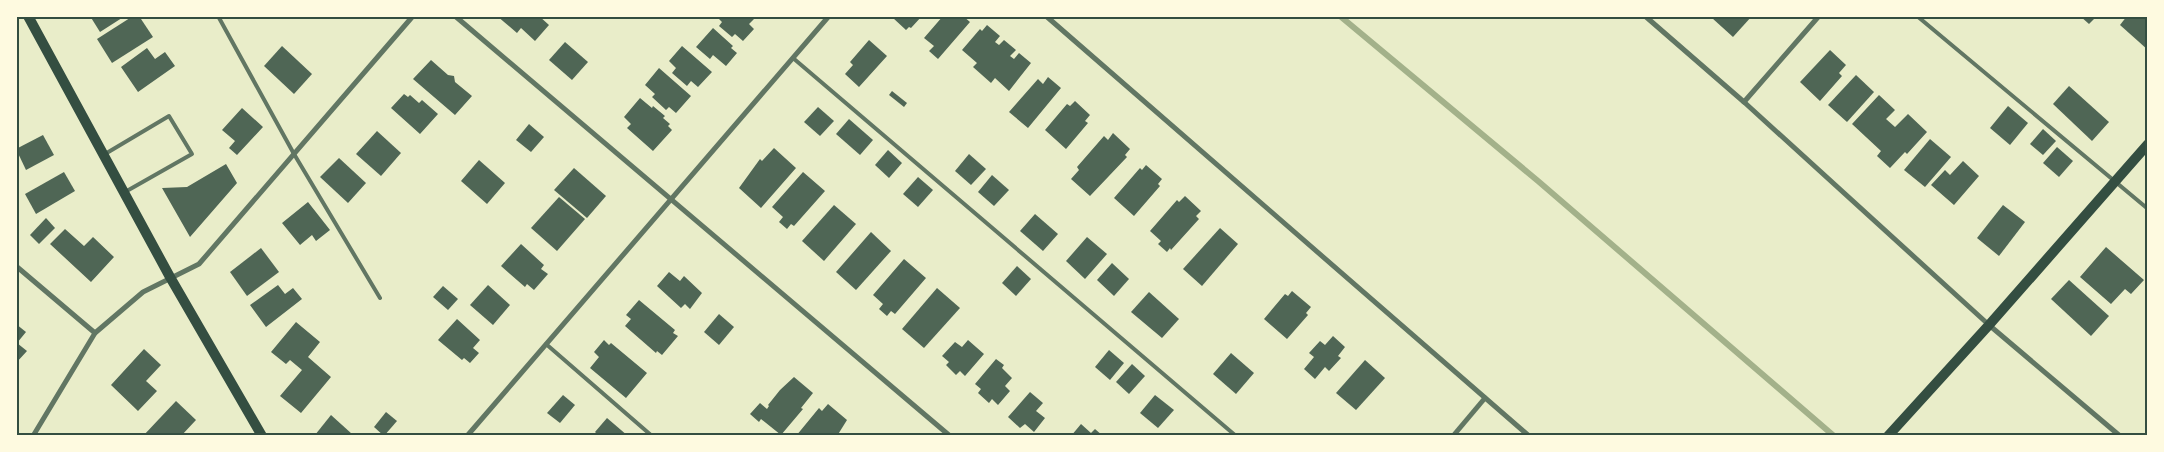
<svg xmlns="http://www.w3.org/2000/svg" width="2164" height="452" viewBox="0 0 2164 452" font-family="Roboto,sans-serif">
<rect width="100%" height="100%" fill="#e9edc9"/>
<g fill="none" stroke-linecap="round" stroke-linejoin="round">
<path stroke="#a3b18a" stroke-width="6" d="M1340,16l198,165 296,255"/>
</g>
<g fill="#4f6655">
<path d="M90,16h35l-25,16z"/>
<path d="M133,16h6l14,21 -41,26 -15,-24z"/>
<path d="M497,16h42l10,9 -14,16 -14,-13 -4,5z"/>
<path d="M721,16h30l3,3 -5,5 5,5 -11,12 -8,-7 -3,3 -13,-11 3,-4 -3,-3z"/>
<path d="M895,16h27l-11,12 -2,-1 -3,3 -13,-12z"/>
<path d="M943,16h20l7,6 -32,37 -9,-8 5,-5 -10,-8z"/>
<path d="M1714,16h38l-19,21 -21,-19z"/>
<path d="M2080,16h17l-8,8z"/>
<path d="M2127,16h21v34l-28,-25z"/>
<path d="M987,25l13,11 -5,6 4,3 5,-5 12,10 -6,6 4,3 5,-6 12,10 -22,28 -14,-13 -4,5 -18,-16 4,-4 -15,-13 18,-21 2,2z"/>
<path d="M713,28l20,18 -2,2 6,5 -11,13 -13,-11 -3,4 -14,-12z"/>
<path d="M869,40l18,16 -28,31 -14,-13 8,-9 -3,-3z"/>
<path d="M565,42l23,20 -16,18 -23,-20z"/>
<path d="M282,46l30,28 -18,20 -30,-28z"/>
<path d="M682,46l30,26 -14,15 -7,-6 -4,5 -15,-13 4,-5 -7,-7z"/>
<path d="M147,48l8,11 10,-7 10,14 -37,26 -17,-25z"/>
<path d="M1830,50l16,15 -7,8 3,3 -22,25 -20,-19z"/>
<path d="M431,60l17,15 6,1 1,6 17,14 -17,19 -42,-36z"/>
<path d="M659,68l32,28 -15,17 -7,-6 -3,3 -14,-13 3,-3 -10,-9z"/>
<path d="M1856,75l18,17 -27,30 -19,-17z"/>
<path d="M1048,77l13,11 -33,40 -19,-16 29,-33 5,5z"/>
<path d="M2069,86l40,36 -17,19 -39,-37z"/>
<path d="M892,91l15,12 -3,4 -15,-12z"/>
<path d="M404,94l4,3 2,-2 9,8 3,-3 16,14 -18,20 -29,-26z"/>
<path d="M1879,95l16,15 -9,9 9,8 13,-13 19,18 -20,22 -2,-2 -15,16 -13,-12 4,-5 -29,-27z"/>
<path d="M640,98l12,10 1,-2 12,10 -2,2 7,6 -2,2 4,4 -19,21 -26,-23 4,-4 -7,-7z"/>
<path d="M1075,101l15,14 -5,6 3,2 -22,26 -21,-19 22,-26 3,2z"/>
<path d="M2008,106l20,17 -18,22 -20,-17z"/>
<path d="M818,107l16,14 -14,15 -16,-14z"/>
<path d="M242,108l21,19 -26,28 -8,-7 6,-7 -13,-11z"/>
<path d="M849,119l24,21 -13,15 -24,-21z"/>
<path d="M529,124l15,13 -13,15 -15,-12z"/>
<path d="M2043,129l13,12 -13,14 -13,-11z"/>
<path d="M377,131l24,22 -20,23 -25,-22z"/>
<path d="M1113,133l17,16 -5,6 2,2 -37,39 -19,-17 8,-9 -2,-3 27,-31 4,4z"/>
<path d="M43,135l11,20 -28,15 -10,-21z"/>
<path d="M1930,139l21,18 -26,30 -21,-17z"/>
<path d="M2057,147l16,14 -14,16 -16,-14z"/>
<path d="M774,148l22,20 -35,40 -22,-20 21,-29 2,2z"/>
<path d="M888,150l14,13 -13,15 -14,-13z"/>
<path d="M969,154l17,15 -15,16 -16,-14z"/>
<path d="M339,158l27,25 -18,20 -28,-26z"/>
<path d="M479,160l26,23 -18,21 -26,-23z"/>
<path d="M1963,161l16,15 -25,29 -23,-20 14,-15 5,5z"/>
<path d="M226,164l11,19 -47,54 -28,-49 25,-1z"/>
<path d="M1146,165l16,14 -4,5 2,2 -26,30 -20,-18 26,-30 2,2z"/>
<path d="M574,168l32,28 -19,22 -33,-28z"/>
<path d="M64,172l11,19 -39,23 -11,-20z"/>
<path d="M803,172l22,19 -31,35 -3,-2 -4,5 -8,-7 4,-5 -11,-10z"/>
<path d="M992,175l17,15 -15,16 -16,-14z"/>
<path d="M918,177l15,13 -15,17 -15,-13z"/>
<path d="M1185,196l16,15 -5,5 3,3 -28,31 -1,-2 -3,4 -9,-8 3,-3 -11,-10 27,-31 2,2z"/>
<path d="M559,197l26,22 -28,32 -26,-23z"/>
<path d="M308,202l22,28 -14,11 -4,-6 -12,10 -18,-22z"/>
<path d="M834,205l22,19 -32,37 -22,-20z"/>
<path d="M2003,205l22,17 -26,34 -22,-18z"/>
<path d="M1035,214l23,20 -15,17 -23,-20z"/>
<path d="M46,218l9,10 -16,16 -9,-9z"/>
<path d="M1220,228l18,16 -36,42 -19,-17z"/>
<path d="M65,229l19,17 9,-9 21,20 -23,25 -41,-38z"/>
<path d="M871,232l20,19 -35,39 -20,-18z"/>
<path d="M1087,237l20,17 -22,25 -19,-18z"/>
<path d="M521,244l23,21 -3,4 7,5 -14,16 -7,-6 -2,3 -24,-21z"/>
<path d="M2106,247l38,33 -13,14 -6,-5 -14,15 -31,-27z"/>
<path d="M261,248l18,24 -32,24 -17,-24z"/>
<path d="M904,259l22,19 -31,36 -4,-3 -4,5 -8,-7 4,-5 -10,-9z"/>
<path d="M1112,263l17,16 -15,17 -17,-16z"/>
<path d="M1017,266l14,13 -15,17 -14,-13z"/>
<path d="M669,272l11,9 4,-5 18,17 -12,16 -5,-5 -4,4 -24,-22z"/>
<path d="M2069,280l40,36 -18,20 -40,-37z"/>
<path d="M278,285l7,9 8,-6 9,11 -36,28 -16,-22z"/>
<path d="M488,285l22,20 -17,20 -23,-20z"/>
<path d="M443,286l15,13 -10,11 -15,-13z"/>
<path d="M937,288l23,20 -36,40 -22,-19z"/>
<path d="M1292,291l19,16 -5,6 2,2 -21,24 -23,-20 21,-25 3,2z"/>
<path d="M1149,292l30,27 -17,19 -31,-26z"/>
<path d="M639,300l36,30 -2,3 5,3 -16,19 -5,-4 -1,2 -31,-27 6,-7 -5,-4z"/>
<path d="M719,314l15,13 -15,18 -15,-13z"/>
<path d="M457,319l23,21 -7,8 6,5 -9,10 -6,-5 -2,2 -24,-20z"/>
<path d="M296,322l24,20 -12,15 23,20 -30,36 -21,-17 22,-26 -12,-10 -4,4 -15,-12z"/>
<path d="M16,324l10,8 -9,11 10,8 -11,12z"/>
<path d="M1333,336l12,11 -7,9 3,2 -12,13 -4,-4 -10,12 -11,-10 10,-12 -5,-4 11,-12 5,4z"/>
<path d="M604,340l5,5 2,-2 36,30 -21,25 -36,-30 9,-11 -5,-5z"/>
<path d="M968,340l16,14 -19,22 -5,-5 -4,4 -10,-10 3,-3 -7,-6 13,-14 7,5z"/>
<path d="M144,349l17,16 -15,16 11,10 -19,20 -27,-26z"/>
<path d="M1109,350l15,13 -14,17 -15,-13z"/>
<path d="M1231,353l23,20 -18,21 -23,-20z"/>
<path d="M996,359l8,6 -2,3 10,10 -7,8 5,5 -12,14 -6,-6 -3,4 -11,-10 3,-4 -6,-5z"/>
<path d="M1365,360l20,18 -29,32 -20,-17z"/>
<path d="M1132,364l13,12 -16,18 -13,-12z"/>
<path d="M794,377l19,16 -12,15 2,1 -22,26 -20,-16 -2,3 -9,-8 10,-11 7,6 2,-3 -1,-1 12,-15z"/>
<path d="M1030,392l13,11 -7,8 9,7 -11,14 -9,-8 -5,4 -12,-11z"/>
<path d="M563,395l12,10 -15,18 -13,-10z"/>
<path d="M1155,395l19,15 -16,18 -18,-15z"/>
<path d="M176,401l20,19 -15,16h-38z"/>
<path d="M828,404l19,16 -10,16h-41l23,-28 3,3z"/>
<path d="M386,412l11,9 -13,15 -10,-9z"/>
<path d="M331,415l21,19 -1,2 -36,-1z"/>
<path d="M607,418l21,18h-29l-4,-4z"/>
<path d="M1081,424l10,9 4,-4 8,7h-32z"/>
</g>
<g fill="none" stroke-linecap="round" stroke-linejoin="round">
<g stroke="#617663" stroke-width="4">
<path d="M218,16l76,138 86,144"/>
<path d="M1917,16l231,193"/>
<path d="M793,58l443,378"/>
<path d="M105,154l64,-38 23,38 -67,38"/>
<path d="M546,344l106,92"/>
</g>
<g stroke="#617663" stroke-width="5">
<path d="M455,16l495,420"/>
<path d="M1046,16l483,420"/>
<path d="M1645,16l99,86 245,223 131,111"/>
<path d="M1744,102l75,-86"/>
<path d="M16,266l79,67"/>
<path d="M33,436l62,-103 48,-41 56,-28 214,-248"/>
<path d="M467,436l362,-420"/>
<path d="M1453,436l32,-38"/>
</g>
<g stroke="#344e41" stroke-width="10">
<path d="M28,16l142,261 92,159"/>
<path d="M1888,436l101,-111 159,-181"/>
</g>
</g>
<rect width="2164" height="452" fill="none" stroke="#fefae0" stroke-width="35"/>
<rect x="18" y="18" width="2128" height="416" fill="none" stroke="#344e41" stroke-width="2"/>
</svg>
